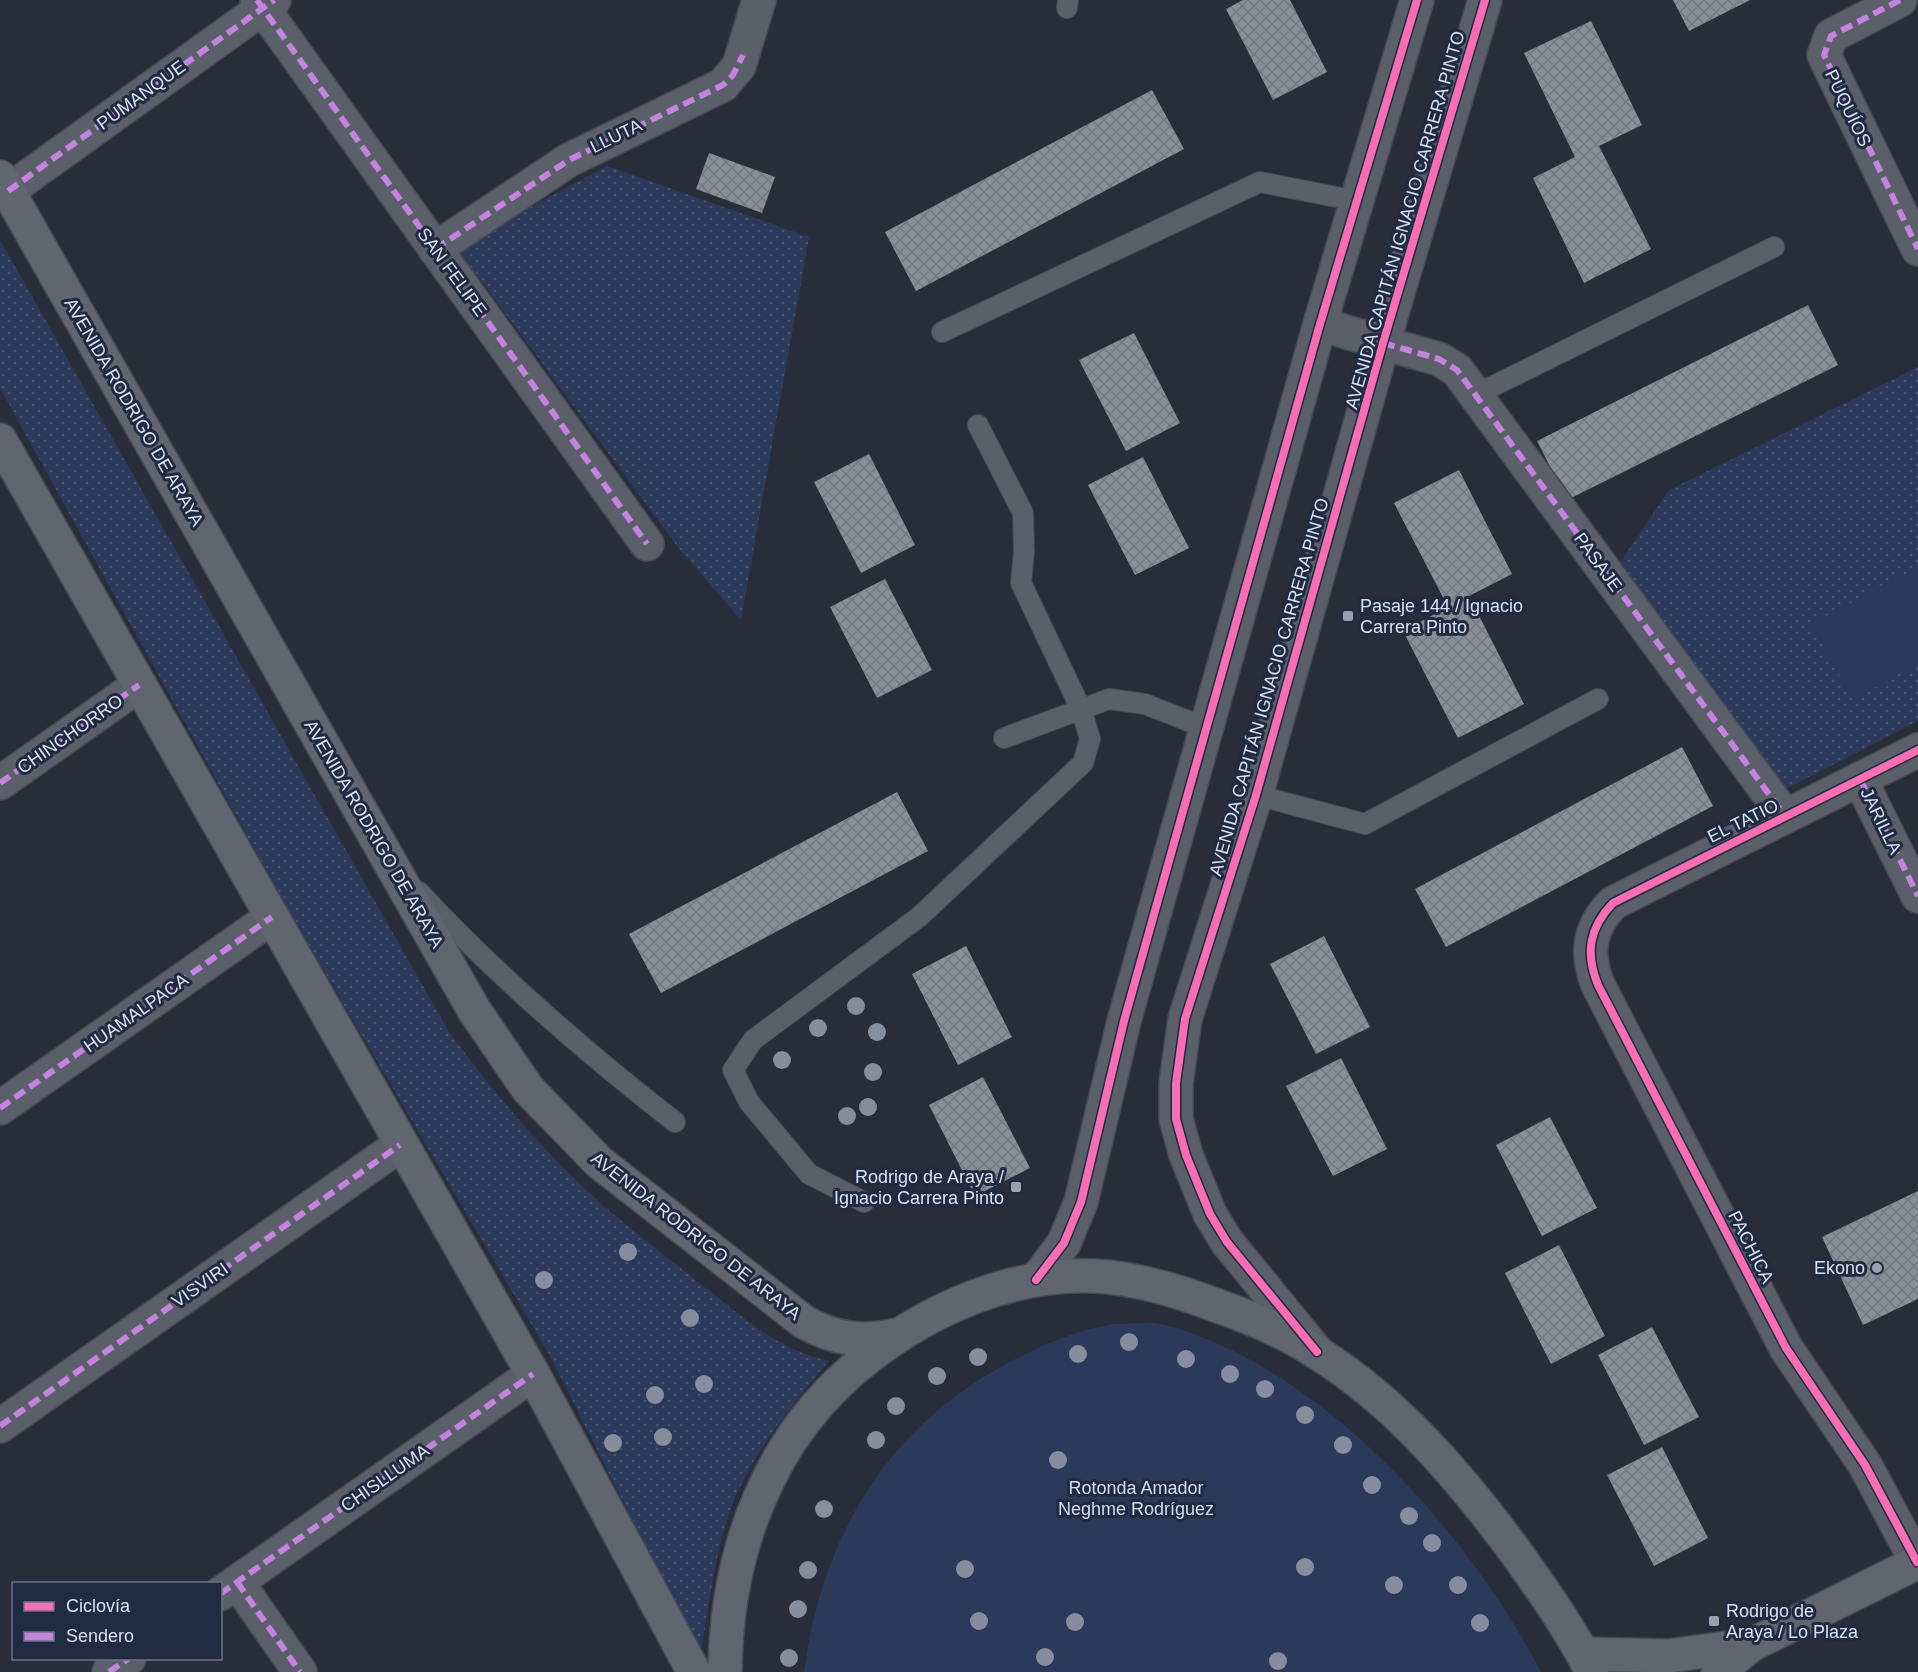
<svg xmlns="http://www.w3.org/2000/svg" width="1918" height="1672" viewBox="0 0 1918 1672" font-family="Helvetica,sans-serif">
<defs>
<pattern id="grass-dots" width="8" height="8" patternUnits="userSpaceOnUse" patternTransform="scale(1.5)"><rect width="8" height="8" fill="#2b395b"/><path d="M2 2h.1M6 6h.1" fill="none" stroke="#495573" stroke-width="1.8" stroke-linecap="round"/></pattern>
<pattern id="building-cross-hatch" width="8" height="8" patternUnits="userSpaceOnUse" patternTransform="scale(1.5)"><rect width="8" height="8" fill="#898e98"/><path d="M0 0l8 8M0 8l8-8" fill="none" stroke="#737880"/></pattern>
</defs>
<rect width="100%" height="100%" fill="#282d39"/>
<g fill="url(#grass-dots)">
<path d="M607,166l202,71 -68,383 -64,-74 -221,-299z"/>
<path d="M0,240l449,792c40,54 82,105 131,152 37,36 81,68 122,101 43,33 73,64 127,76 -39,46 -78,93 -99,150 -17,47 -20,96 -30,144l-150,-299 -264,-450 -286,-518z"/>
<path d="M1918,367v354l-132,68 -171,-219 54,-80z"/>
</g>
<g fill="#2b395b">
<path d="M1918,567v97l-66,36 -41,-76z"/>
<path d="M1114,1324c15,0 31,-3 46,0 19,3 38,12 56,19 133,58 259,201 325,329h-737c17,-134 83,-245 204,-309 34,-18 68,-33 106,-39z"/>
</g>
<g fill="url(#building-cross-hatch)">
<path d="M1243,0h47l37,72 -54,28 -47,-91z"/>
<path d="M1673,0h77l-61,31z"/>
<path d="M1591,21l51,104 -43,21 52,103 -67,34 -51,-105 42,-21 -51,-104z"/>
<path d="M1152,90l32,59 -268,142 -31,-59z"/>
<path d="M709,153l66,24 -13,36 -66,-24z"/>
<path d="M1808,305l30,60 -271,135 -30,-59z"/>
<path d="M1134,333l46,90 -54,28 -47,-91z"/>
<path d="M869,454l46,91 -54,28 -47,-91z"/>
<path d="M1143,457l46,91 -54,27 -47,-90z"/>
<path d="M1459,470l53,104 -43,22 55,108 -66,34 -55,-107 45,-24 -54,-104z"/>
<path d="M885,579l47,91 -55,28 -47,-91z"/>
<path d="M1682,747l31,59 -267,141 -31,-58z"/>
<path d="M897,792l31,59 -267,142 -32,-59z"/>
<path d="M1324,936l46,91 -54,27 -46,-90z"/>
<path d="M966,946l46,91 -54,28 -46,-91z"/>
<path d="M1341,1058l46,91 -54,27 -47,-90z"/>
<path d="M983,1077l47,91 -55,28 -46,-91z"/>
<path d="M1550,1117l47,91 -55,28 -46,-91z"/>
<path d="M1918,1191v108l-55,26 -41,-88z"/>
<path d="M1559,1245l46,91 -54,28 -46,-91z"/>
<path d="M1652,1327l47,90 -55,28 -46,-90z"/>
<path d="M1662,1447l46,91 -54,28 -47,-91z"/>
</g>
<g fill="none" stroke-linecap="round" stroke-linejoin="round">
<g stroke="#464a55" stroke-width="22">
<g id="service">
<path d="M1067,8l1,-8"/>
<path d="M942,332l318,-150 97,19"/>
<path d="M1475,395l299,-148"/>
<path d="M1004,738l105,-39 36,5 61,24"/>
<path d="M1256,795l109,29 233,-125"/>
<path d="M419,892c79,85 165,159 256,230"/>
<path d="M864,1202l-55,-28 -60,-72 -16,-32 20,-30 166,-123 164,-154 7,-24 -9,-30 -60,-126 3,-32 -1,-38 -45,-88"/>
</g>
</g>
<g stroke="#464a55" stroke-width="36">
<g id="minor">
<path d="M257,0l390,544"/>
<path d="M1900,0l-69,36 -7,19 94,194"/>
<path d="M8,191l266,-191"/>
<path d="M435,249l134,-89 154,-75 16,-19 20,-66"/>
<path d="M1383,343l56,16 18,11 328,446"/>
<path d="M1860,779l58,117"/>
<path d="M0,783l139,-98"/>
<path d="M0,1108l272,-191"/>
<path d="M0,1426l400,-281"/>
<path d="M1917,1562l-52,-97 -79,-117 -188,-363c-13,-32 -9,-57 15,-82l305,-153"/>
<path d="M237,1582l63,90"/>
<path d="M220,1594l313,-220"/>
<path d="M109,1672l20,-14"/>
</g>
</g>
<g stroke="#464a55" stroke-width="36">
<g id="tertiary">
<path d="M1320,324l63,19"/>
<path d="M1036,1280l28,-37 17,-41 43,-181 196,-697 97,-324"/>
<path d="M1317,1352l-90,-110 -17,-28 -24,-59 -10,-36v-36l9,-64 71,-224 127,-452 102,-343"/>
</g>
</g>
<g stroke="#464a55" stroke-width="36">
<g id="secondary">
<path d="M0,177l474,833 54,79 71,73 205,160c30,17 58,21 92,13"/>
<path d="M0,440l533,934 161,298"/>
<path d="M1584,1654l84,2 81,-11"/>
<path d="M725,1672c1,-120 44,-238 141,-313 63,-50 147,-87 229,-83 42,2 84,15 123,30 34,12 68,26 98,46 81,50 145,126 201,202 27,38 54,76 75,118"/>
<path d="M1718,1672l33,-27 167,-83"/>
</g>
</g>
<use href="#service" stroke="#5a5f69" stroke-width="20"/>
<use href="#minor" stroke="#5a5f69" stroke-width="33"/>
<use href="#tertiary" stroke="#5a5f69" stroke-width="33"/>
<use href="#secondary" stroke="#60656f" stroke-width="33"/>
<g stroke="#c483df" stroke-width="6" stroke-dasharray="12 6" stroke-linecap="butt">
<path d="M257,0l390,544"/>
<path d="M1900,0l-69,36 -7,19 94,194"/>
<path d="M8,191l266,-191"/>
<path d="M435,249l134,-89 154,-75 10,-10 10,-20"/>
<path d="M1383,343l56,16 18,11 328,446"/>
<path d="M1860,779l58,117"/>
<path d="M0,783l139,-98"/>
<path d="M0,1108l272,-191"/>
<path d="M0,1426l400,-281"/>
<path d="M237,1582l63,90"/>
<path d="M220,1594l313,-220"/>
<path d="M109,1672l20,-14"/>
</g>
<g stroke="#202a41" stroke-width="11">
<g id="cycleway">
<path d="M1036,1280l28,-37 17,-41 43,-181 196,-697 97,-324"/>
<path d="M1317,1352l-90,-110 -17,-28 -24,-59 -10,-36v-36l9,-64 71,-224 127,-452 102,-343"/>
<path d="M1917,1562l-52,-97 -79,-117 -188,-363c-13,-32 -9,-57 15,-82l305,-153"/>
</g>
</g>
<use href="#cycleway" stroke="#f96db3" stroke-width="8"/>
</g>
<g fill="#868d9d">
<circle cx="856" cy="1006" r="9"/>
<circle cx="818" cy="1028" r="9"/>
<circle cx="877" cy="1032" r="9"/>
<circle cx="782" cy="1060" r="9"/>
<circle cx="873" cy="1072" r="9"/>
<circle cx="868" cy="1107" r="9"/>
<circle cx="847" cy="1116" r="9"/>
<circle cx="628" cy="1252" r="9"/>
<circle cx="544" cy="1280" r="9"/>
<circle cx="690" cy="1318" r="9"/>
<circle cx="1129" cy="1342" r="9"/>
<circle cx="1078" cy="1354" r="9"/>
<circle cx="978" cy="1357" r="9"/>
<circle cx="1186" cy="1359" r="9"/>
<circle cx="1230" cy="1374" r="9"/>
<circle cx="937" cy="1376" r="9"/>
<circle cx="704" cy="1384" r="9"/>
<circle cx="1265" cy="1389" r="9"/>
<circle cx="655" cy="1395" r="9"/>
<circle cx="896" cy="1406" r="9"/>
<circle cx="1305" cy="1415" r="9"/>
<circle cx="663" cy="1437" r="9"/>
<circle cx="876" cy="1440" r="9"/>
<circle cx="613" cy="1443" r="9"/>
<circle cx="1343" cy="1445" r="9"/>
<circle cx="1058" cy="1460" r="9"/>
<circle cx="1372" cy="1485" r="9"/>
<circle cx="824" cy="1509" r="9"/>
<circle cx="1409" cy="1516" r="9"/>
<circle cx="1432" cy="1543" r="9"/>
<circle cx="1305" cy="1567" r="9"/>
<circle cx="965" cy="1569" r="9"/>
<circle cx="808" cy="1570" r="9"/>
<circle cx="1394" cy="1585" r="9"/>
<circle cx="1458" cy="1585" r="9"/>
<circle cx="798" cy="1609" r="9"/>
<circle cx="979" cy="1621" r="9"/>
<circle cx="1075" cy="1622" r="9"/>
<circle cx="1480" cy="1623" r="9"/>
<circle cx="1045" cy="1657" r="9"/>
<circle cx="789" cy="1658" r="9"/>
<circle cx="1278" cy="1661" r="9"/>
</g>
<g fill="#9ba1af" stroke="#202a41" stroke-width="2">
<rect x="1342" y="610" width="12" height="12" rx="3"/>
<rect x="1010" y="1181" width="12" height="12" rx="3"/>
<circle cx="1877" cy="1268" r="6"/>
<rect x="1708" y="1615" width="12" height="12" rx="3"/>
</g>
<g text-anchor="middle" stroke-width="6" stroke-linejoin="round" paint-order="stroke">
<g font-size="18" fill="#d9e0ef" stroke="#202a41">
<text transform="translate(141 95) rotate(-36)" y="6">PUMANQUE</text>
<text transform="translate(1848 108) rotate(64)" y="6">PUQUÍOS</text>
<text transform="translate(616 136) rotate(-26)" y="6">LLUTA</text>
<text transform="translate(1405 220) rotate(-74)" y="6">AVENIDA CAPITÁN IGNACIO CARRERA PINTO</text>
<text transform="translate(452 272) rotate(54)" y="6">SAN FELIPE</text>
<text transform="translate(134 412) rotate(60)" y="6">AVENIDA RODRIGO DE ARAYA</text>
<text transform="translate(1598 562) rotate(54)" y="6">PASAJE</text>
<text transform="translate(1269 687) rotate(-74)" y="6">AVENIDA CAPITÁN IGNACIO CARRERA PINTO</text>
<text transform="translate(70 734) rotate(-35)" y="6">CHINCHORRO</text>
<text transform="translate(1743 821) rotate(-26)" y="6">EL TATIO</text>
<text transform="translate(1881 821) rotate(64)" y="6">JARILLA</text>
<text transform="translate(374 834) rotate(60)" y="6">AVENIDA RODRIGO DE ARAYA</text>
<text transform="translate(136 1013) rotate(-35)" y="6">HUAMALPACA</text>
<text transform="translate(696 1236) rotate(38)" y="6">AVENIDA RODRIGO DE ARAYA</text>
<text transform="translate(1751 1247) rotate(63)" y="6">PACHICA</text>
<text transform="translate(200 1285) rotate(-35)" y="6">VISVIRI</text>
<text transform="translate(385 1478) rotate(-35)" y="6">CHISLLUMA</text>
</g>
<g font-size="18" fill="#d9e0ef" stroke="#202a41" text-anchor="start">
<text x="1360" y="612">Pasaje 144 / Ignacio<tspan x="1360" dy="21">Carrera Pinto</tspan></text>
<text x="1004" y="1183" text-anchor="end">Rodrigo de Araya /<tspan x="1004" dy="21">Ignacio Carrera Pinto</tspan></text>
<text x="1865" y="1274" text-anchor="end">Ekono</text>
<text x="1726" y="1617">Rodrigo de<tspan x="1726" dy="21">Araya / Lo Plaza</tspan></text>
</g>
<g font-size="18" fill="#d3dcee" stroke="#202a41">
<text x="1136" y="1494">Rotonda Amador<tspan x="1136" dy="21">Neghme Rodríguez</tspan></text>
</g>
</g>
<rect x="12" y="1582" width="210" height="78" fill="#202a41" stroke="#6a7387" stroke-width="1.5"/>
<rect x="24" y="1602" width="30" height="9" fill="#f96db3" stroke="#6a7387" stroke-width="1.5"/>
<text x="66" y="1612" font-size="18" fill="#d9e0ef">Ciclovía</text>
<rect x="24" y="1632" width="30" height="9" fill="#c483df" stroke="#6a7387" stroke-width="1.5"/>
<text x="66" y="1642" font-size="18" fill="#d9e0ef">Sendero</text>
</svg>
